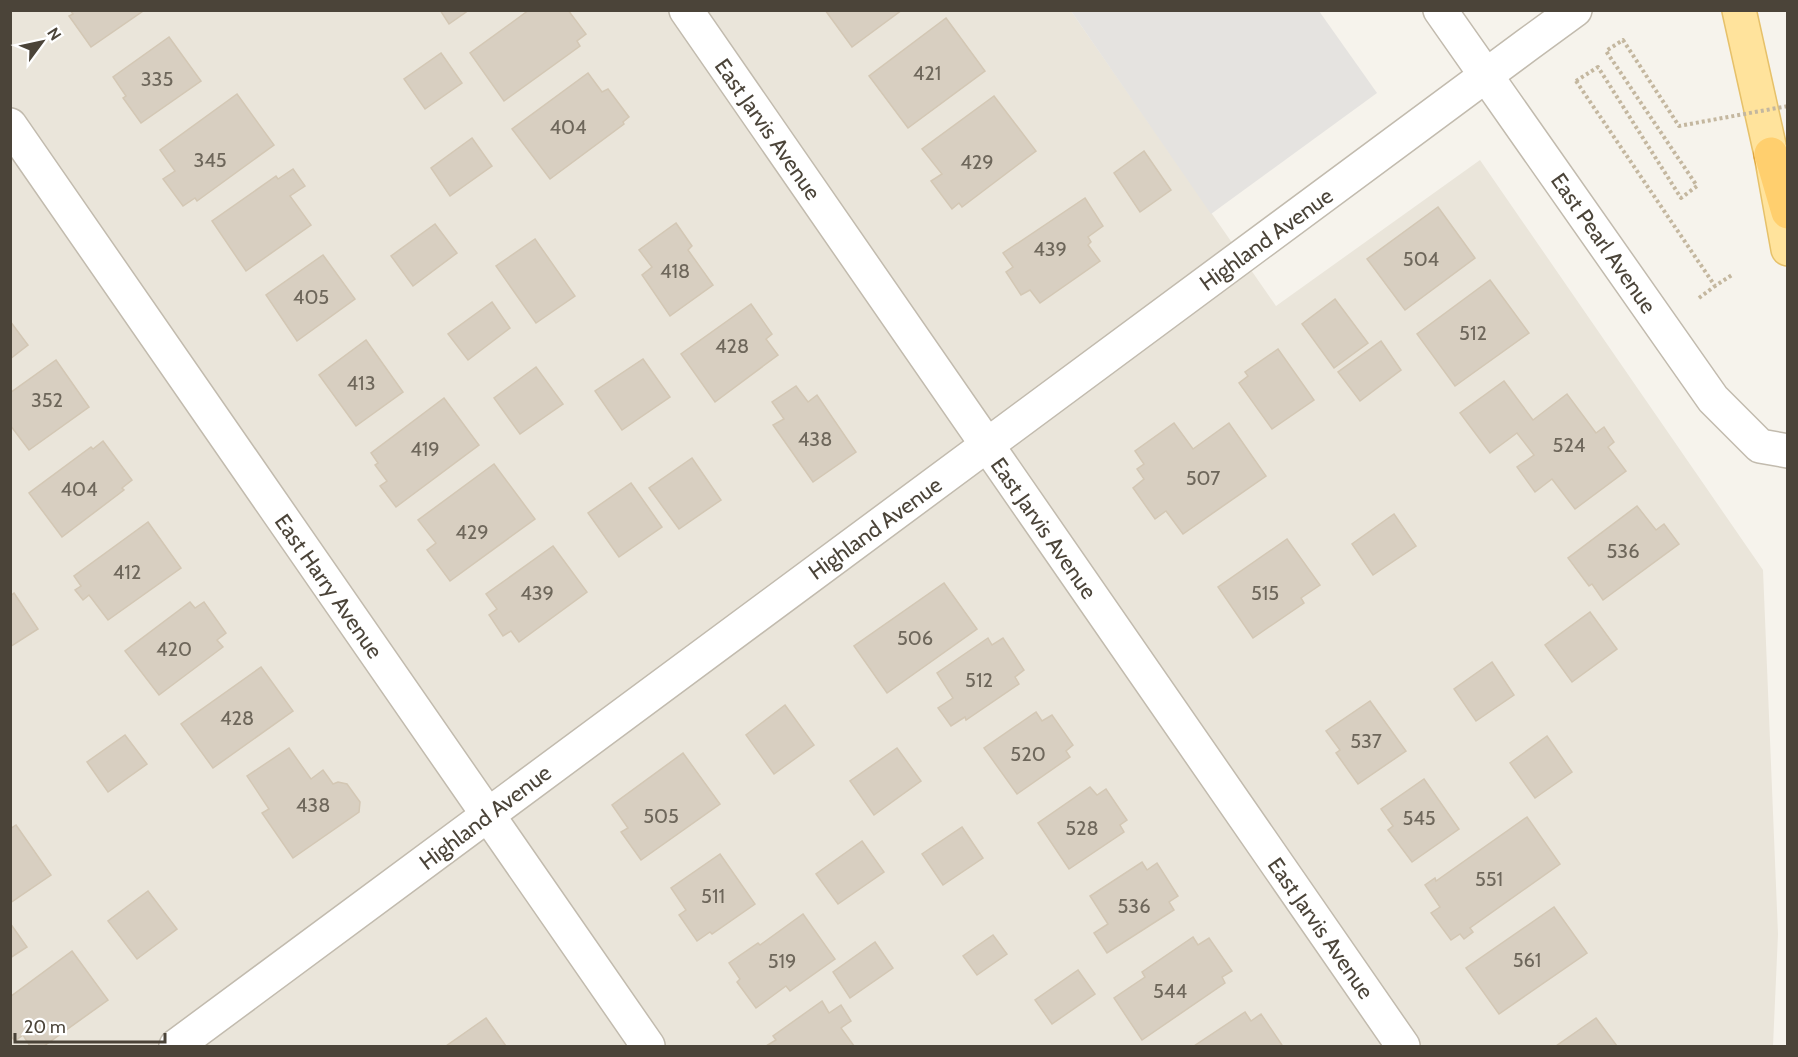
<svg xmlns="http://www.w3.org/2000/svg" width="1798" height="1057" viewBox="0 0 1798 1057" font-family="Cabin,sans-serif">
<rect width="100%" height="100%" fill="#f6f3ec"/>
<path fill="#eae5da" d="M10,11h1061l205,295 204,-146 283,410 15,364 -5,112h-1762z"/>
<path fill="#e5e3e0" d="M1071,11h248l58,82 -166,121z"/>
<g fill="#d8cfc1" stroke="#d3c7b4" stroke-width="1.5">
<path d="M70,10h73v1l-52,36 -22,-31 4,-2z"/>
<path d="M440,10h29l-20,14z"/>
<path d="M529,10h39l18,24 -9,7 3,5 -76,55 -34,-48z"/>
<path d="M825,10h77l-50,37z"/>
<path d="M946,18l39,53 -77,57 -39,-52z"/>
<path d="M169,37l32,44 -60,42 -18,-25 3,-2 -13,-19z"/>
<path d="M441,53l21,30 -37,26 -21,-30z"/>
<path d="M588,73l14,19 6,-3 21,28 -6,5 1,2 -74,55 -38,-50z"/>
<path d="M237,94l37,51 -77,56 -2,-3 -12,8 -20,-27 12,-8 -15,-21z"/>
<path d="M994,96l42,55 -74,56 -3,-4 -7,6 -21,-28 11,-7 -20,-25z"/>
<path d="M472,138l20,28 -42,30 -19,-28z"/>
<path d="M1144,151l27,39 -31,22 -26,-39z"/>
<path d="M293,169l12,17 -15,10 21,29 -65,46 -34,-50 64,-45 2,3z"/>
<path d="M1085,198l18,28 -15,11 3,5 -3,3 12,16 -60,42 -10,-13 -9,5 -15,-23 7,-5 -10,-14z"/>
<path d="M1438,207l37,51 -70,52 -38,-51z"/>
<path d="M676,223l16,23 -4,4 25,35 -43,31 -28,-41 10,-8 -13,-17z"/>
<path d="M435,224l22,29 -44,33 -22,-30z"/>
<path d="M535,239l40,57 -39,27 -40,-57z"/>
<path d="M323,255l32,44 -58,42 -31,-46z"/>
<path d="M1490,280l39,53 -74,53 -38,-52z"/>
<path d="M1335,299l33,44 -34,25 -32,-44z"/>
<path d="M492,302l18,26 -42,32 -20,-26z"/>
<path d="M751,304l21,30 -6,5 12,16 -63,47 -34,-48z"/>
<path d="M10,321l18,24 -18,14z"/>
<path d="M366,340l37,52 -47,34 -37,-51z"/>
<path d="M1381,341l20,29 -41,31 -22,-29z"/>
<path d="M1278,349l36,51 -42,29 -33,-46 9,-7 -3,-4z"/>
<path d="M643,359l27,38 -48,33 -27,-39z"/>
<path d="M56,360l33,47 -60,43 -19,-25v-32z"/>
<path d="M536,367l27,37 -43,30 -26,-36z"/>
<path d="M1504,381l29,39 34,-26 29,39 8,-6 10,15 -6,5 18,24 -51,38 -23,-30 -17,13 -18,-25 17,-12 -17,-22 -27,20 -30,-40z"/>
<path d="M796,386l12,16 9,-7 39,57 -43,30 -40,-57 11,-6 -12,-17z"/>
<path d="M444,398l35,47 -83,62 -16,-21 7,-5 -12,-16 3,-2 -7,-10z"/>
<path d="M1174,423l19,26 36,-26 37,53 -83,58 -17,-23 -11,8 -22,-31 11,-9 -7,-10 7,-5 -9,-13z"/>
<path d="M103,441l29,39 -10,8 2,2 -62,47 -33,-44 62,-46 2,2z"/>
<path d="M692,458l29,42 -42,29 -30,-41z"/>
<path d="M494,464l41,55 -85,62 -23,-31 9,-7 -18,-23z"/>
<path d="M631,483l31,44 -43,30 -31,-44z"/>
<path d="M1637,506l19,24 8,-6 15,20 -76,56 -11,-16 -3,2 -21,-28z"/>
<path d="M1394,514l22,32 -43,29 -21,-31z"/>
<path d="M148,522l33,46 -73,52 -19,-25 -6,5 -8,-10 6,-4 -7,-10z"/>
<path d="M1287,539l33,46 -19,13 3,5 -51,35 -35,-51z"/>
<path d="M553,546l34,46 -68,50 -8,-11 -8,5 -14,-21 8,-6 -11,-15z"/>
<path d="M944,583l33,46 -90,64 -33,-47z"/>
<path d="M14,593l24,36 -28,18v-51z"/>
<path d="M190,602l5,6 9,-6 22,31 -9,7 6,7 -64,48 -34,-44z"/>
<path d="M1590,612l27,37 -45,33 -27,-37z"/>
<path d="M988,638l4,7 11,-7 21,32 -9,7 4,7 -53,36 -1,-3 -14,9 -13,-18 15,-10 -16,-25z"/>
<path d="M1492,662l22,33 -38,26 -22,-32z"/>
<path d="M261,667l32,44 -80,57 -32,-44z"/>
<path d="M1370,701l36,50 -48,33 -22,-31 4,-3 -14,-19z"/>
<path d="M785,705l29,40 -40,29 -28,-39z"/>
<path d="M1036,712l6,9 10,-6 21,30 -7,6 4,6 -53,37 -33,-46z"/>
<path d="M125,735l22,29 -39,28 -21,-30z"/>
<path d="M1547,736l25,36 -37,26 -25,-35z"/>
<path d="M289,748l22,31 12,-9 10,14 5,-2 9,2 13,18 -1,10 -66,46 -31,-45 7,-4 -22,-33z"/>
<path d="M897,748l24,33 -47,34 -24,-34z"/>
<path d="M683,753l37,51 -79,56 -20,-28 7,-4 -16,-23z"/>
<path d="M1424,779l35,50 -47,33 -24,-32 5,-4 -12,-17z"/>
<path d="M1090,787l7,8 9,-6 21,31 -7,5 4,7 -55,37 -31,-46z"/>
<path d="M1527,817l33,47 -90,64 3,4 -9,7 -4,-5 -9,6 -20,-27 9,-6 -15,-22 10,-7 1,3z"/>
<path d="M16,825l35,50 -41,28v-74z"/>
<path d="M962,827l21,31 -40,27 -21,-31z"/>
<path d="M862,841l22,31 -46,32 -22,-30z"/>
<path d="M720,854l35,50 -43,30 -2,-2 -13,9 -18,-26 7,-5 -15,-22z"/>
<path d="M1142,862l5,8 10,-7 21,33 -9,6 5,8 -67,43 -13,-20 14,-9 -18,-28z"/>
<path d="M148,891l29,38 -40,30 -29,-38z"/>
<path d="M1554,907l33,46 -88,61 -33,-46z"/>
<path d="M803,914l32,45 -45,32 -4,-5 -30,22 -19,-26 3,-3 -11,-16 29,-20 2,2z"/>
<path d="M10,923l17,24 -17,11z"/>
<path d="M993,935l14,19 -30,21 -14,-19z"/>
<path d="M1193,937l5,8 11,-7 23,33 -10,6 3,6 -83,57 -28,-42 31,-21 -3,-5z"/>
<path d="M875,942l18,26 -43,30 -17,-26z"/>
<path d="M72,951l36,49 -64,46h-14l-7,-11 -8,6 -5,-6v-38z"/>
<path d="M1078,970l17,24 -43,30 -17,-24z"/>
<path d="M822,1001l7,12 12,-8 10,16 -10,7 13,18h-88l10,-6 -3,-4z"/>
<path d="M1245,1012l6,9 10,-7 21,31 -3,1h-85z"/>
<path d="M486,1018l20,28h-60z"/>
<path d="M1596,1018l21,28h-61z"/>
</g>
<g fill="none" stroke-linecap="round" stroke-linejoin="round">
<g stroke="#c2bbae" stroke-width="36">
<g id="minor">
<path d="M686,10l717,1036"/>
<path d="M1440,10l273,389 47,47 28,5"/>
<path d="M10,125l638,921"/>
<path d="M176,1046l1351,-1001 48,-35"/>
</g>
</g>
<g stroke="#e6c16a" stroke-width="36">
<path id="major" d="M1739,10l32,144 17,95"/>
</g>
<g stroke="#e0a43c" stroke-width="36">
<path id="highway" d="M1771,154l17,58"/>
</g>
<g stroke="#c4b79f" stroke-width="4" stroke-dasharray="3 3" stroke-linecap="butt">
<path d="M1576,81l139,205 17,-11"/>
<path d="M1699,298l16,-12"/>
</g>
<use href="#minor" stroke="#fff" stroke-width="33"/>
<use href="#major" stroke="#ffe39c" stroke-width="33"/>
<use href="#highway" stroke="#ffcf6e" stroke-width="33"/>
<path stroke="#c4b79f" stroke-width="4" stroke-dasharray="3 3" stroke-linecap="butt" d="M1576,81l22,-14 83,131 16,-12 -91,-135 17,-11 56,86 109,-20"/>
</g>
<g text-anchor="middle" stroke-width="5" stroke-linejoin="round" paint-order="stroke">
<g font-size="20" fill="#6e675b">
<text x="927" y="80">421</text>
<text x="157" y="86">335</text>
<text x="568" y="134">404</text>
<text x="210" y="167">345</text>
<text x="977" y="169">429</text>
<text x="1050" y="256">439</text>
<text x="1421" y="266">504</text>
<text x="675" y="278">418</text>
<text x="311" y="304">405</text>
<text x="1473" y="340">512</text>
<text x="732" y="353">428</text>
<text x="361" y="390">413</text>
<text x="47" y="407">352</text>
<text x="815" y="446">438</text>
<text x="1569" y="452">524</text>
<text x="425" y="456">419</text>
<text x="1203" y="485">507</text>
<text x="79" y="496">404</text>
<text x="472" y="539">429</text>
<text x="1623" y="558">536</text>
<text x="127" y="579">412</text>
<text x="537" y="600">439</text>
<text x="1265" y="600">515</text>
<text x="915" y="645">506</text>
<text x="174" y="656">420</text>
<text x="979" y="687">512</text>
<text x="237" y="725">428</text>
<text x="1366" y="748">537</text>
<text x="1028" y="761">520</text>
<text x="313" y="812">438</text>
<text x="661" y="823">505</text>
<text x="1419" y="825">545</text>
<text x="1082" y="835">528</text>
<text x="1489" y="886">551</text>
<text x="713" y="903">511</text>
<text x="1134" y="913">536</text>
<text x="1527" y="967">561</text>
<text x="782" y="968">519</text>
<text x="1170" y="998">544</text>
</g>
<g font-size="22" fill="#4b4439" stroke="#fff">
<text transform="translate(768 129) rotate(55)" y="8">East Jarvis Avenue</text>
<text transform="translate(1266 239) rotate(-36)" y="8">Highland Avenue</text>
<text transform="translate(1604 243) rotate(55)" y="8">East Pearl Avenue</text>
<text transform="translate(875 528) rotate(-36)" y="8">Highland Avenue</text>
<text transform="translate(1044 528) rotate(55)" y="8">East Jarvis Avenue</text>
<text transform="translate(329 586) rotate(55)" y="8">East Harry Avenue</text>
<text transform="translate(485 817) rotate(-37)" y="8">Highland Avenue</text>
<text transform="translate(1321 928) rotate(55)" y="8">East Jarvis Avenue</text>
</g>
</g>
<rect width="1798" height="1057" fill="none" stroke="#4b4439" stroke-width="24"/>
<g transform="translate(42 42) rotate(57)" stroke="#ffffff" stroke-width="4.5" paint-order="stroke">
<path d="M0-4.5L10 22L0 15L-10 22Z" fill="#4b4439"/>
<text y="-9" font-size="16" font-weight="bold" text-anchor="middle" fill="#4b4439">N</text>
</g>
<path d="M15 1033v9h150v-9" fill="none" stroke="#4b4439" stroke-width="3"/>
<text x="24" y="1033" font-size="18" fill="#4b4439" stroke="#ffffff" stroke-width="4.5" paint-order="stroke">20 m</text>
</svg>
